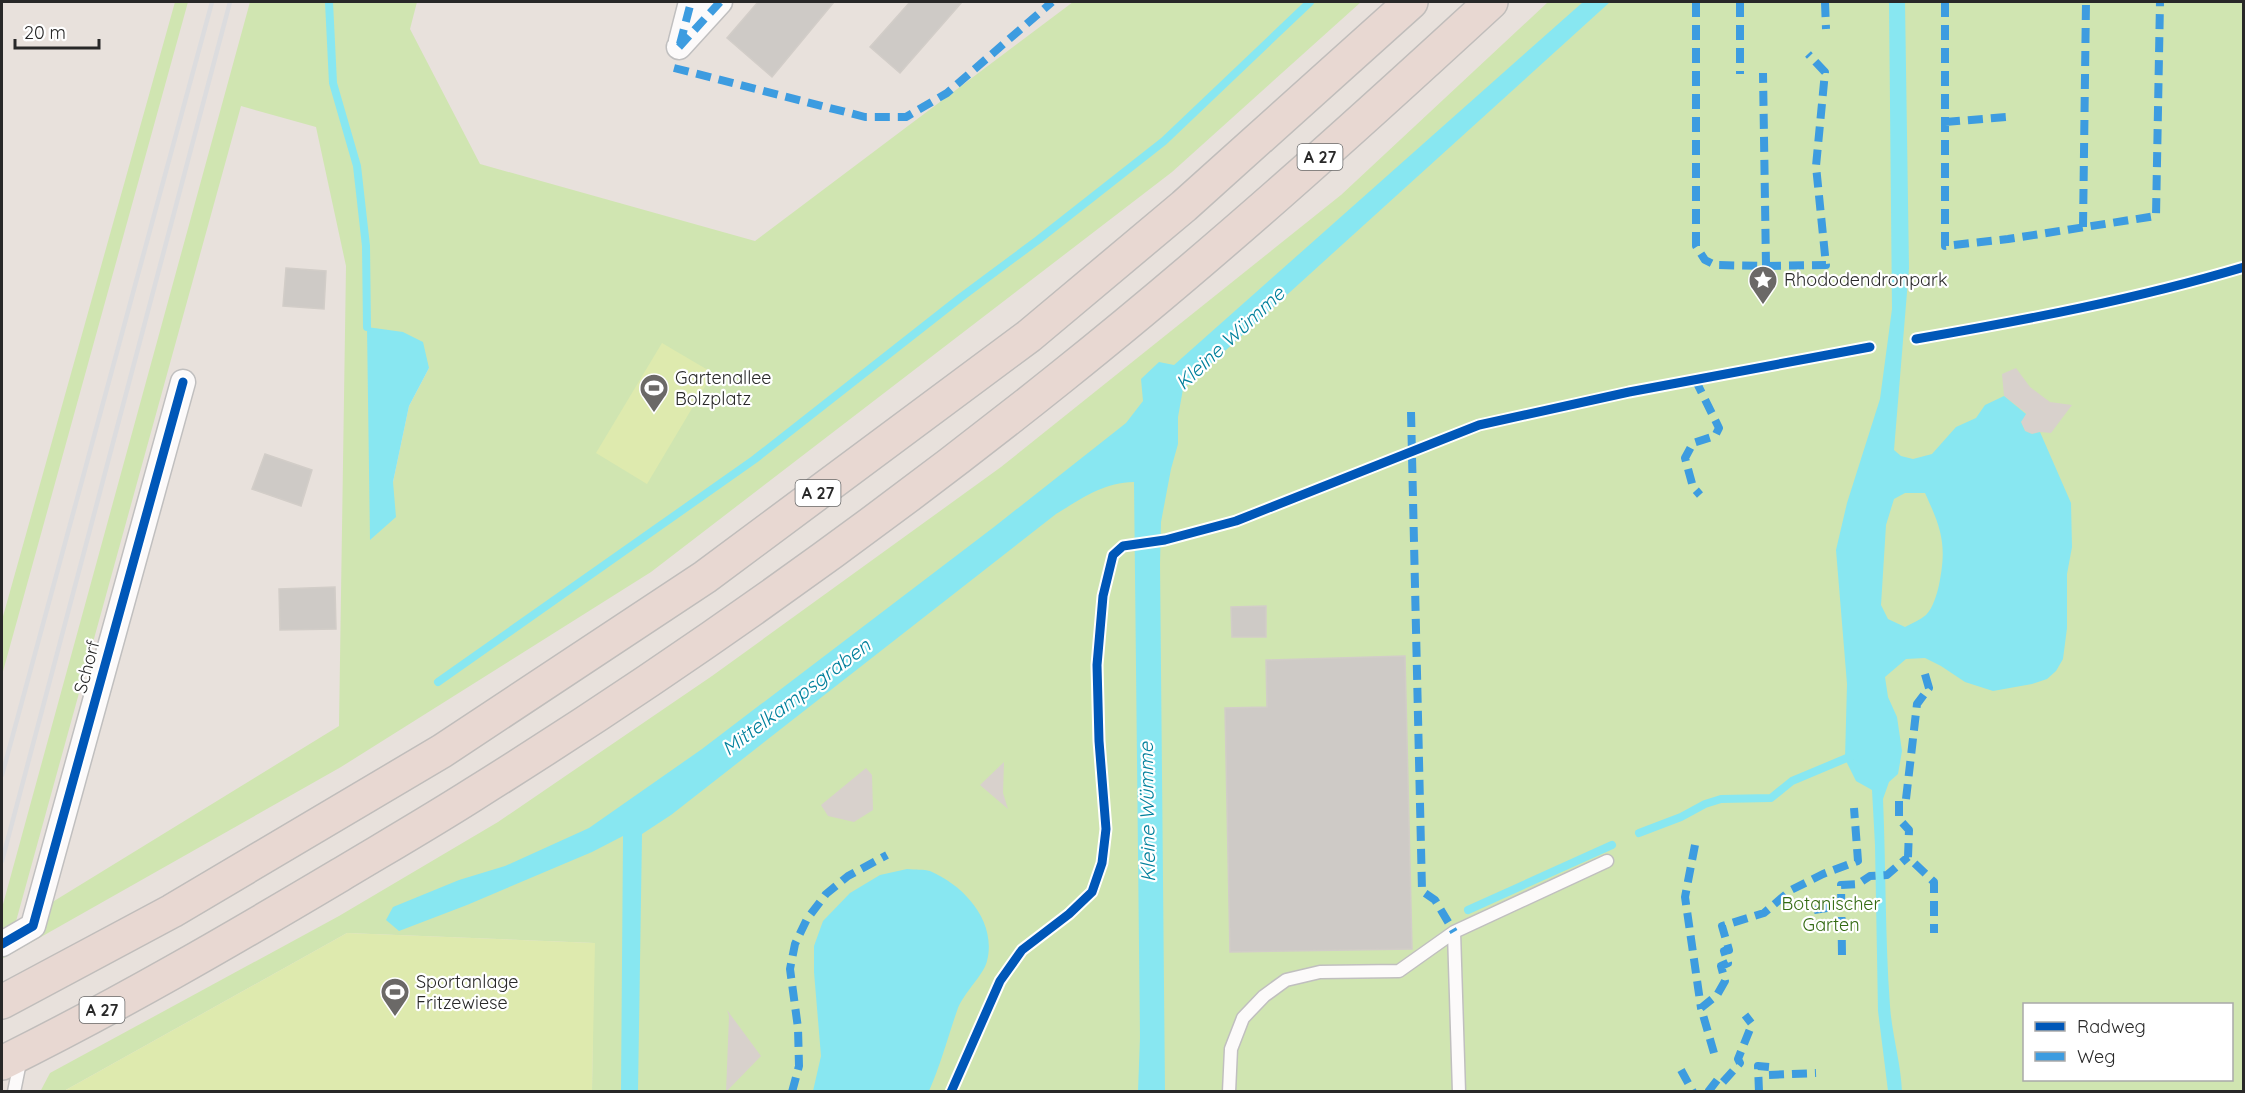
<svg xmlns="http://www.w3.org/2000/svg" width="2245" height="1093" font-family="Quicksand,sans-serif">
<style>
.green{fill:#d0e5b1;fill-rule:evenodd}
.pitch{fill:#deeaae}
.plaza{fill:#d8d1cc}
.water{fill:#88e7f1;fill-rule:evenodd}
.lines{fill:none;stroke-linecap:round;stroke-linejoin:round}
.stream{stroke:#88e7f1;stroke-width:8}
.building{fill:#cecac6;stroke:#d2cdc8;stroke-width:1.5}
.service-casing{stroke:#c0bfbf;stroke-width:15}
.minor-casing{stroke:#c0bfbf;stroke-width:27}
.motorway-casing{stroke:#c0bdbb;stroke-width:36}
.service{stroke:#fcfafa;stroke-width:12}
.minor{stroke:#fcfafa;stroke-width:24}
.motorway{stroke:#e8d8d2;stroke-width:33}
.rail{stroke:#dcdcde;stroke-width:4.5}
.quiet{stroke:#3d9ce0;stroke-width:8;stroke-dasharray:15 8;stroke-linecap:butt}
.cycleway-casing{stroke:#fff;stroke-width:13}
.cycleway{stroke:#0057b8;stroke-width:9}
.labels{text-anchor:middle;stroke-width:4.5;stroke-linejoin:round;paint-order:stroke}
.shield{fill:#fff;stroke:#686868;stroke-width:1.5}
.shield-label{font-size:16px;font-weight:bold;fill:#282828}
.poi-label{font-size:18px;fill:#282828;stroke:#fff;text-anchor:start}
.street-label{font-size:18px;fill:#282828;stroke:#fff}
.park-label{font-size:18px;fill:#336a12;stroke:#fff}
.water-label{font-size:20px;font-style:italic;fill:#01809c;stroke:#fff}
</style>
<rect width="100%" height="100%" fill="#e8e1dc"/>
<path class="green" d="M175,2h13l-186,673v-55z
M250,2h167l-7,27 70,135 275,77 318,-239h288l-189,170 -521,400 -310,195 -339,192v-51zM241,106l75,21 30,139 -7,460 -324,199zM368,328l61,40 -20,38 -16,76 -22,57z
M1548,2h695v1089h-1651l2,-148 -247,-10 -283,158 -24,1 10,-19 289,-157 159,-94 214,-146 289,-209 340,-272zM2024,1004h208v76h-208z"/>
<path class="pitch" d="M662,343l51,30 -66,111 -51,-31z
M347,933l248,10 -3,148h-528z"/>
<path class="plaza" d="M2016,368l14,19 20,15 22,3 -21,28 -11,-1 -8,2 -7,-3 -4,-9 5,-9 -22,-17 -2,-22z
M1004,762l-1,31 5,16 -28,-24z
M866,768l6,7 1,35 -19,12 -26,-6 -7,-11z
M727,1010l34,46 -35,36 3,-76z"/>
<path class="water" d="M1583,2h27l-427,387 -5,28v27l-7,25 -10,53 -1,42 5,527h-27l2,-53 -6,-556c-30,0 -53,17 -78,32l-385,301 -29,19 -4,257h-17l2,-255 -31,16 -125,53 -68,26 -13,-11 7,-13 66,-27 46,-14 84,-38 113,-79 292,-222 132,-104 17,-22 -2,-22 18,-17 15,3z
M1889,2h16l4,266 -15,182 7,6 12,3 19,-5 24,-27 20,-9 9,-13 19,-9 22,18 -5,8 4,9 7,3 8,-2 31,71 1,44 -5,27v54l-4,31 -7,12 -9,8 -15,5 -39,7 -28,-9 -24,-16 -16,-8 -19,1 -21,18 3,20 9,20 5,34 -4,23 -9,8 -6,17c3,69 2,138 7,207 2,29 11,57 12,86l-14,-1 -10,-80 -3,-166 -3,-55 -16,-9 -11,-22 2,-75 -11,-134 11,-47 33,-104 12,-90zM1905,493h20c17,37 22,52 14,92 -2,9 -6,23 -13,30 -6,5 -14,8 -21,12l-17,-8 -7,-14 5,-80 8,-26z
M367,327l36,5 20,10 6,26 -20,38 -16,76 3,35 -26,23z
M907,869c8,1 17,0 23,2 35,15 67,51 57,90 -3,13 -23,32 -29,47 -10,28 -17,56 -29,83h-116l8,-35 -7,-84v-26l9,-25 27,-28 30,-18z"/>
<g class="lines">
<path class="stream" d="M329,2l4,81 24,83 9,80 1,81
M438,682l317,-223 205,-161 78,-58 126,-99 146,-139
M1639,833l42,-16 24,-13 16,-5 50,-1 21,-17 62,-26
M1468,910l144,-65"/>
</g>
<path class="building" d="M758,2h76l-62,75 -45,-39z
M910,2h52l-62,71 -30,-26z
M286,268l40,3 -2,38 -41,-3z
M265,454l47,16 -11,36 -49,-17z
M335,587l1,42 -56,1 -1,-41z
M1266,606v31h-34l-1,-30z
M1405,656l7,293 -182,3 -5,-244 42,-1 -1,-47z"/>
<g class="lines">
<g class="service-casing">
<path id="service" d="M14,1092l7,-35
M1229,1092l2,-43 12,-31 21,-22 22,-16 34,-8 79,-1 55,-39
M1459,1092l-5,-160 153,-71"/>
</g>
<g class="minor-casing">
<path id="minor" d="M681,41l10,-39
M679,47l41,-45
M2,944l31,-18 150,-544"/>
</g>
<g class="motorway-casing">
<path id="motorway" d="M2,1002l170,-91 270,-160 263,-174 324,-241 155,-130 227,-204
M2,1063c115,-57 227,-122 338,-188 45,-27 90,-53 134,-81 203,-127 400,-267 586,-416 149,-119 291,-247 431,-376"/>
</g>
<use href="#service" class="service"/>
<use href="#minor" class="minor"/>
<use href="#motorway" class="motorway"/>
<path class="rail" d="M2,775l210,-773
M2,861l228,-859"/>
<path class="quiet" d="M1696,2v244l9,14 10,5 51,1 -3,-193
M1740,2v72
M1825,2l1,27
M1945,2v244l63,-7 148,-23 4,-214
M680,44l11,-42
M679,47l41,-45
M674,68l191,49h41l41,-24 105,-91
M1945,122l62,-5
M2083,227l3,-225
M1766,266l60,-1 -10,-99 9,-94 -17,-18
M1695,379l24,49 -4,8 -22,7 -8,15 8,29 7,8
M1411,412l11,479 13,9 19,32
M1906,799l11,-95 12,-16 -5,-17
M1899,801v18l10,11 -1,27 26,25v51
M1695,845l-10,52 16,111
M1814,910l27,-4
M1842,955l-1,-70 17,-1 12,-8 17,-1 21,-18
M1714,1053l-13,-45 16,-13 8,-14 -4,-15 7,-3 -4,-12 5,-1 -7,-24 42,-13 27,-23 32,-16 35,-13 -4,-53
M1681,1070l12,22
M1769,1075l47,-2
M1723,1082l17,-19 -2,-4 14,-35 -7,-9
M792,1092l7,-26 -1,-38 -8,-59 5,-25 12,-25 19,-25 22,-18 39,-21
M1708,1092l13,-17
M1759,1092l-1,-26 11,1"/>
<g class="cycleway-casing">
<path id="cycleway" d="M1916,339c110,-19 220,-40 328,-72
M2,944l31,-18 150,-544
M951,1092l49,-111 22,-31 47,-36 23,-22 10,-29 4,-34 -7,-88 -2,-76 6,-69 10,-41 10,-9 42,-6 71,-19 243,-96 150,-33 241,-45"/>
</g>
<use href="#cycleway" class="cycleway"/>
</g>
<defs>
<g id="sight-pin" transform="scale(1.5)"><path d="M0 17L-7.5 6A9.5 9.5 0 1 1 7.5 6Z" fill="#6b6967" stroke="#fff"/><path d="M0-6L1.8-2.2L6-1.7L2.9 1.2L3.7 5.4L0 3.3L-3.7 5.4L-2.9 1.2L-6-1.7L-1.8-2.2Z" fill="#fff"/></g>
<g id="stadium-pin" transform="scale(1.5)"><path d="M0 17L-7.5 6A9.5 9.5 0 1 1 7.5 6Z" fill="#6b6967" stroke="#fff"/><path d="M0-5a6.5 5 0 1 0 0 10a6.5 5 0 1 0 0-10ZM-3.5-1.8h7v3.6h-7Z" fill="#fff"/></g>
</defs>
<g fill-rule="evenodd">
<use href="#sight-pin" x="1763" y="280"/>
<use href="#stadium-pin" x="654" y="388"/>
<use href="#stadium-pin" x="395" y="992"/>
</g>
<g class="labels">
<g class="shield">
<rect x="1297.5" y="144" width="45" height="26" rx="4.5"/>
<rect x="795.5" y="480" width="45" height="26" rx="4.5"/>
<rect x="79.5" y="997" width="45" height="26" rx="4.5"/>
</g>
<g class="shield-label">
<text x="1320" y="163">A 27</text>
<text x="818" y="499">A 27</text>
<text x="102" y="1016">A 27</text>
</g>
<g class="poi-label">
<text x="1784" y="286">Rhododendronpark</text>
<text x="675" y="384">Gartenallee<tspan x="675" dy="21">Bolzplatz</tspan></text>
<text x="416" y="988">Sportanlage<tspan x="416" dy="21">Fritzewiese</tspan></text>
</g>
<g class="street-label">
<text transform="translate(87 667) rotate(-75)" y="6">Schorf</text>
</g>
<g class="park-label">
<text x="1831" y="910">Botanischer<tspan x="1831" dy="21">Garten</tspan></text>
</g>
<g class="water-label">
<text transform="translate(1230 338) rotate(-43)" y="7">Kleine Wümme</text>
<text transform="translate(796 697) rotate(-37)" y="7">Mittelkampsgraben</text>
<text transform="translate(1147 812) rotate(-91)" y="7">Kleine Wümme</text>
</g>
</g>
<rect width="2245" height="1093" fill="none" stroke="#282828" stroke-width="6"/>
<rect x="2023" y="1003" width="210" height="78" fill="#ffffff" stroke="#a9a9a9" stroke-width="1.5"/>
<rect x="2035" y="1022" width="30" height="9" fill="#0057b8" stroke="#a9a9a9" stroke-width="1.5"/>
<text x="2077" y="1033" font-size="18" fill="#282828">Radweg</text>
<rect x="2035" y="1052" width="30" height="9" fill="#3d9ce0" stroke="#a9a9a9" stroke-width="1.5"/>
<text x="2077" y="1063" font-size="18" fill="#282828">Weg</text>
<path d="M15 39v9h84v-9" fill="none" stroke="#282828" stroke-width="3"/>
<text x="24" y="39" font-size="18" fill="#282828" stroke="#ffffff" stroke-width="4.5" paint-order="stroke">20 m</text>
</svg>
